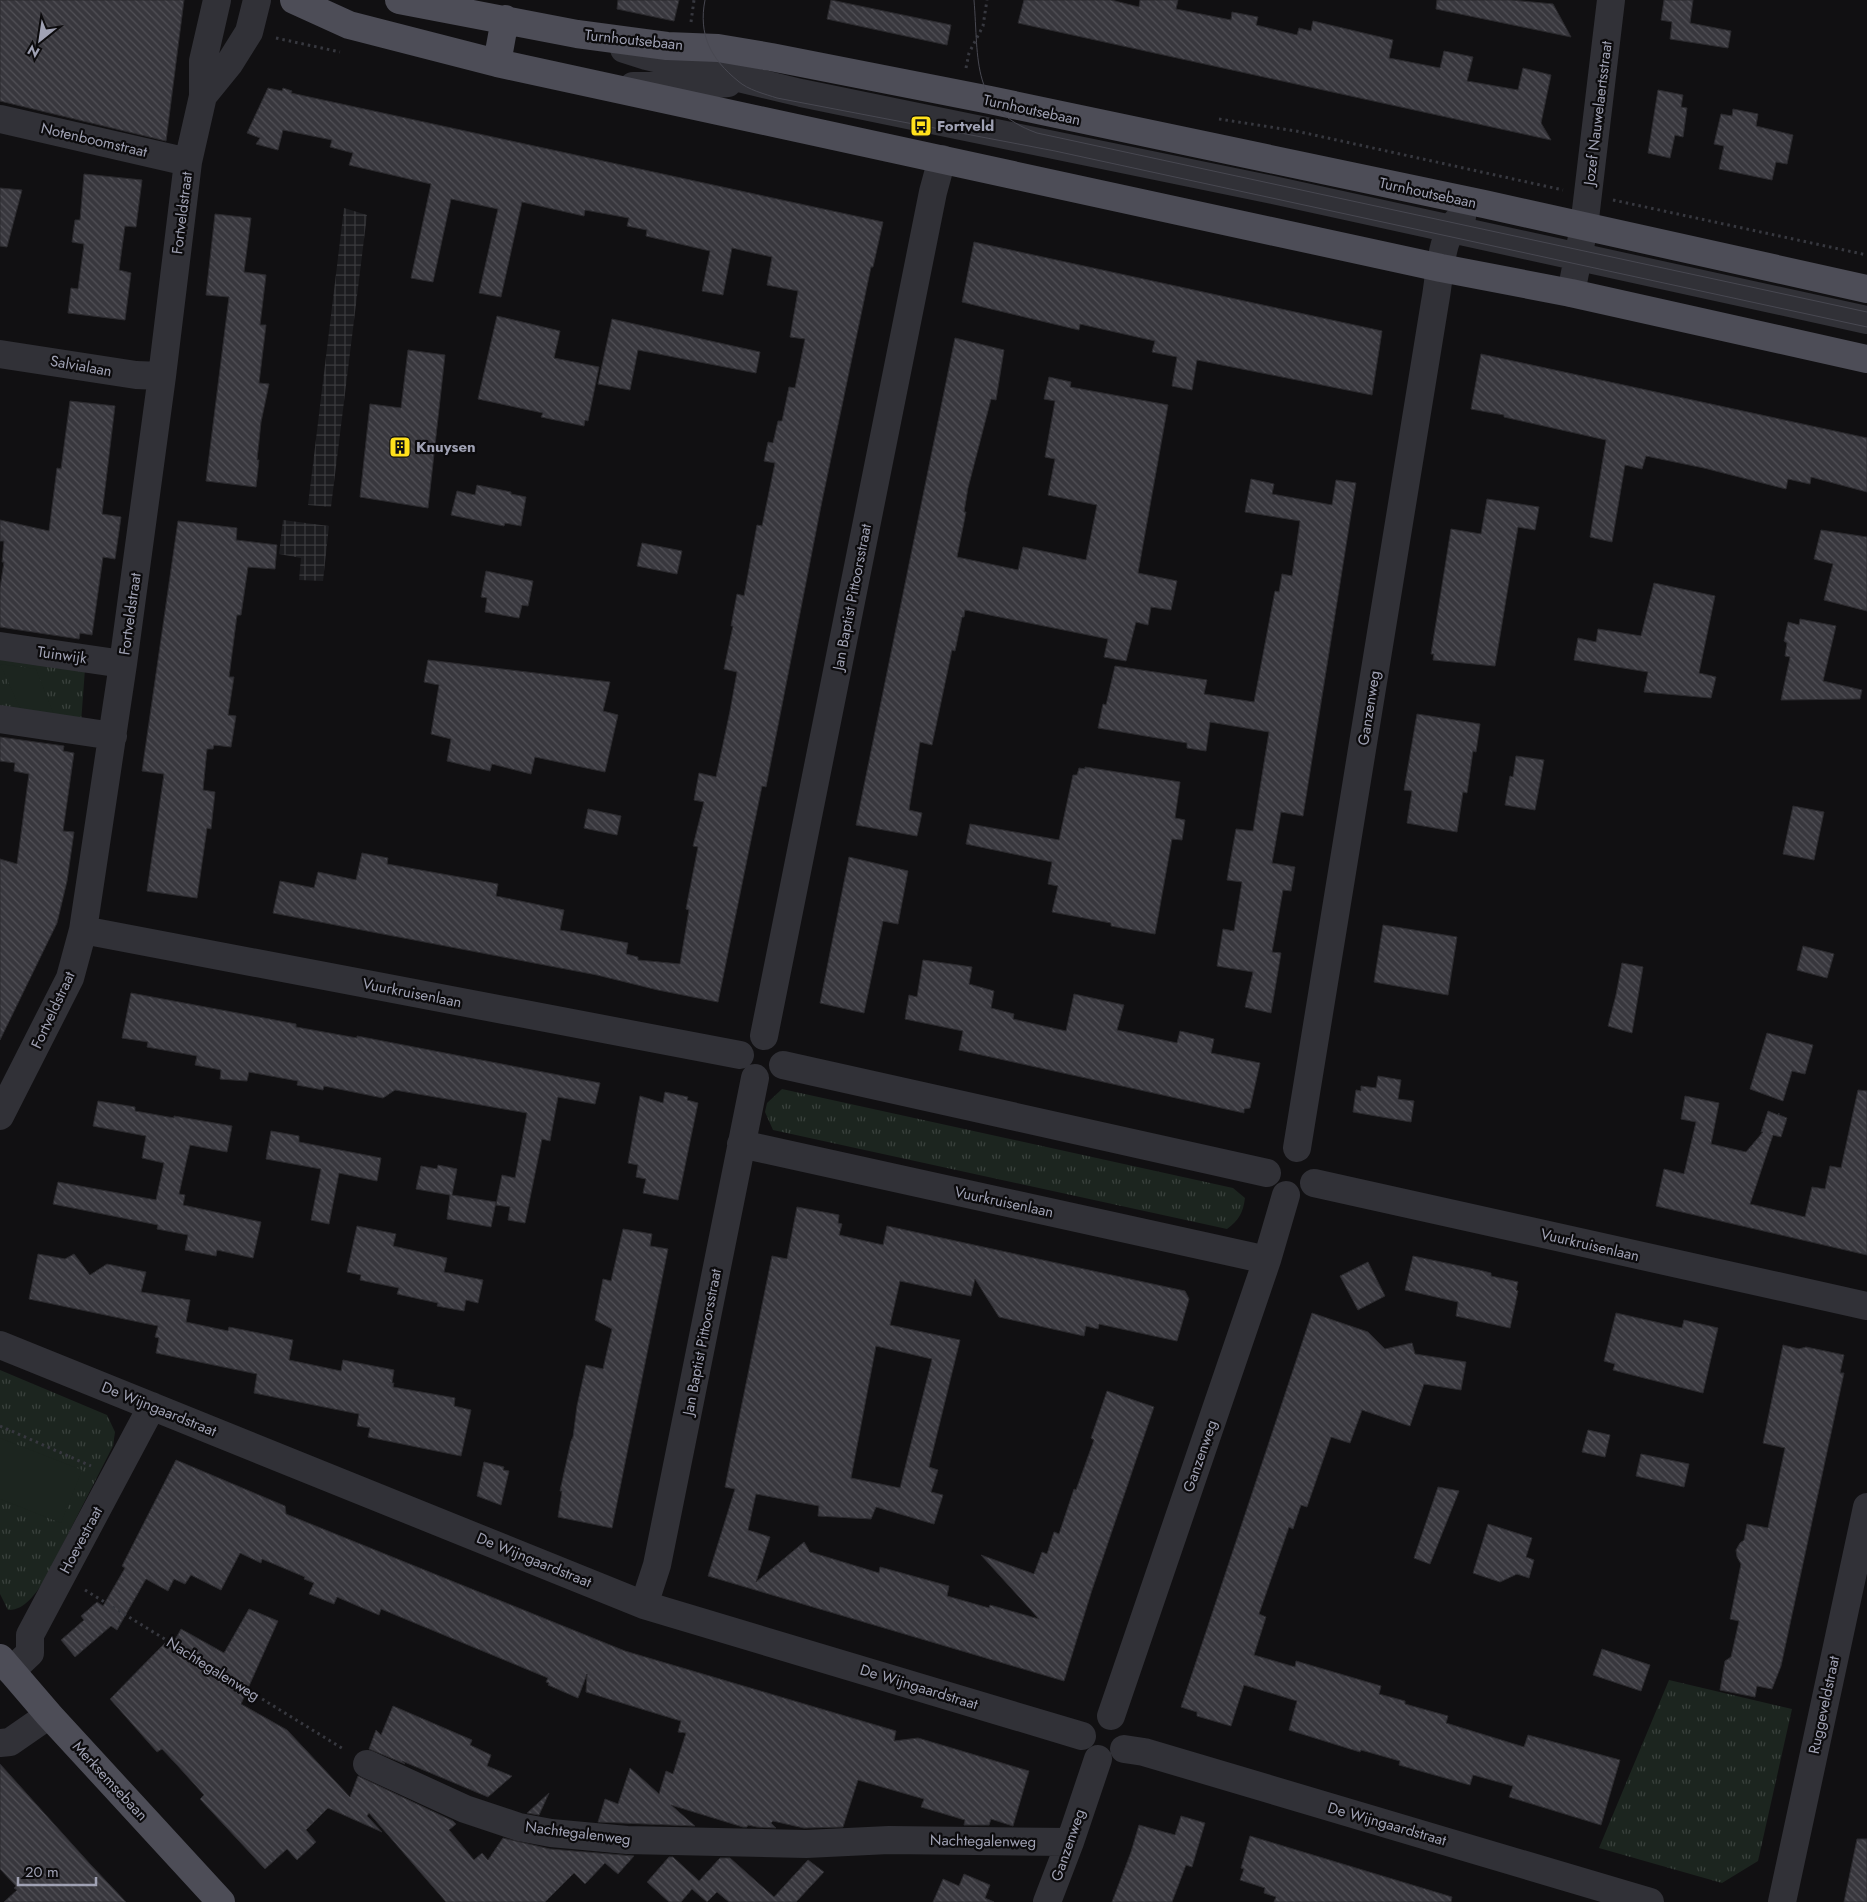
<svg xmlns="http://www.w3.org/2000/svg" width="1867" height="1902" font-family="Jost,sans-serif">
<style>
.industrial{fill:url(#industrial-grid)}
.grass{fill:url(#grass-tufts)}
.garden{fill:#1c251f}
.building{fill:url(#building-back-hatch);stroke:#2b2a2e;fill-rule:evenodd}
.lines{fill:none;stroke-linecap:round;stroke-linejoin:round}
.path{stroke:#37383f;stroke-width:3;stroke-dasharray:2.5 4;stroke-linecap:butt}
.minor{stroke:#313137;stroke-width:28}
.major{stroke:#4d4d57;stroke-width:28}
.tram{stroke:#484851;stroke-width:1}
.labels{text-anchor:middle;stroke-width:4.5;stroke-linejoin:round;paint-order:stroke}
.street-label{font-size:15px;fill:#a0a2b4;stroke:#0c0b0d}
.poi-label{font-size:15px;font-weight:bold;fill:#a0a2b4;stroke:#0c0b0d;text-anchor:start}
</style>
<defs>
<pattern id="industrial-grid" width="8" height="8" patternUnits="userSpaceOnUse" patternTransform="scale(1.25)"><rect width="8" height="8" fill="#1c1c1f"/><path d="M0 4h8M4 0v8" fill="none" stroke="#3a3a3d"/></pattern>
<pattern id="grass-tufts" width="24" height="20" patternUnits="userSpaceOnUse" patternTransform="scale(1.25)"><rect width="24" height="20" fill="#1c251f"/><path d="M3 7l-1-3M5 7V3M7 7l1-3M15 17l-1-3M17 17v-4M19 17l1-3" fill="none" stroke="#3a423d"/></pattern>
<pattern id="building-back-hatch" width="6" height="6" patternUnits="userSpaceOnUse" patternTransform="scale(1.25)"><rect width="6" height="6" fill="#38373d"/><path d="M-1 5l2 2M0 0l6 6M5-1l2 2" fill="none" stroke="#525157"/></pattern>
</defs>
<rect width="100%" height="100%" fill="#111012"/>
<path class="industrial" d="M344,208l23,7 -36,292 -23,-2z
M283,520l46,6 -6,55 -24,-1 2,-22 -22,-4z"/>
<path class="grass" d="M0,655l85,14 -4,54 -81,-14z
M782,1089l451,99 12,10c-2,15 -6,22 -18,31l-454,-99 -8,-18 2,-9z
M0,1370l107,45 8,17 -2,14 -69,135c-8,12 -20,30 -36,29l-8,-16z
M1669,1680l123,29 -34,152 -36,22 -123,-35z"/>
<path class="garden" d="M0,664l36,5 18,46 -34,-7z
M0,1438l82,32 -21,53 -61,-24z"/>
<path class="building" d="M0,0h184l-18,141 -166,-40z
M618,0h61l-5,21 -57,-12z
M831,0l120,25 -4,20 -120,-26z
M1024,0h87l28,7 1,-7h38l-2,9 55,11 1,-8 26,5 -2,8 41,10 2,-7 12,3 2,-10 80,19 -4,18 51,10 4,-17 29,6 -6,24 51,9 5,-22 28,7 -10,48 10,17 -533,-117z
M1437,0h74l42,4 18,33 -135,-28z
M1664,0h29l-3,23 41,8 -3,17 -58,-9 2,-17 -11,-2z
M268,88l14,3 1,-3 9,3 -1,2 592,129 -10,45h-2l-50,239 -55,281 -4,-1 -44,216 -60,-12 -61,-15 -324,-62 7,-32 34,7 4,-16 38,8 6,-27 26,5 -1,6 111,20 -2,12 68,14 -4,20 68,13 -2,11 12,3v3l42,4 9,-54 -3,-1 12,-62 -5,-1 11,-44 -10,-2 5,-27 17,4 14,-66 7,-39 -13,-3 9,-43h-2l6,-32 7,2 13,-71 5,1 13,-63 -11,-2 4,-19 5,1 5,-22h4l7,-34 6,1 10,-49 -15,-2 8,-46 -31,-6 5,-28 -40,-9 -9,47 -21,-4 8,-40 -64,-15 1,-6 -20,-4 2,-8 -44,-8 -1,6 -62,-14 -21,95 -22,-4 19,-84 -47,-10 -18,83 -22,-4 20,-94 -82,-19 4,-12 -23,-6 2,-7 -49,-10 -5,20 -22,-6 4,-6 -13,-5z
M1658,90l25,5 -2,12 6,1 -4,29 -8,-2 -5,23 -22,-5z
M1733,109l25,5 -2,12 37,9 -6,29 -11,-2 -4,18 -53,-11 5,-23 -10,-2 7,-30 11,2z
M84,174l58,6 -6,47 -11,-1 -6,44 12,3 -6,47 -57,-7 3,-25 7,1 6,-45 -12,-2 3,-22h5z
M0,188l22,2 -15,57 -7,-1z
M215,214l36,4 -7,54 22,3 -6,50h6l-7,58 10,1 -8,38 -4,38h2l-3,27 -50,-6 23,-184 -23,-2z
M974,242l408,89 -10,64 -175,-35 -5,30 -20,-4 5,-29 -25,-5 3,-11 -75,-17 -1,6 -117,-28z
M497,316l63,15 -6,27 45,9 -11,54 -3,-1 -1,6 -43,-9 2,-4 -65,-14z
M612,319l148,33 -4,21 -118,-23 -8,40 -32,-6z
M955,338l49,12 -8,50 -5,-1 -23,89 -4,24h2l-9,45 61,13 5,-23 63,13 11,-55 -49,-10 7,-36 -10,-2 10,-56 -11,-2 5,-22 22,5 -1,5 98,18 -30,168 39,8 -6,29 -20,-3 -3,18 -12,-3 -10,39 -22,-4 4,-18 -143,-29 -1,7h-2l-7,34 -3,-1 -20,95 -12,-3 -11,68 13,3 -5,23 -61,-11z
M408,350l37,5 -17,153 -68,-11 10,-93 31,4z
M1481,354l386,84v54l-56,-15 -1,7 -22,-5 -2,10 -82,-21 -58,-12 -4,13 -17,-4 -13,77 -22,-5 16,-97 -102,-23v-2l-33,-6z
M70,401l45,5 -13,108 19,3 -6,42 -12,-2 -11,78 -12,-2 -1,6 -79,-12v-39l4,-26h-2l2,-21h-4v-21l49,11 8,-63 4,1z
M1251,479l23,5 -2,10 60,11 4,-25 20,3 -53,333 -22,-4 -9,51 23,4 -4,24 -8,-1 -11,62 9,1 -10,60 -26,-6 8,-35 -36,-6 6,-37 11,2 8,-49 -15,-2 9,-51 17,2 16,-99 -59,-10 -4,29 -19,-3v-5l-89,-15 5,-24 3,1 9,-39 92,14 -3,14 50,8 21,-111 4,1 3,-18 10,2 8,-55 -55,-9z
M477,485l34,7v2l15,3 -5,29 -16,-3 -1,3 -53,-11 6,-24 18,4z
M1487,499l52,8 -4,23 -17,-3 -23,139 -62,-6 1,-6h-3l20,-125 30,5z
M178,521l59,7 -1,12 41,5 -2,24 -27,-2 -7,48h-4l-8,62h5l-6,38 8,1 -5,31 -17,-2 -1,4h-6l-4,41 12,2 -4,37 -4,-1 -10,70 -50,-7 17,-117 -22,-3z
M1821,530l46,7v74l-43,-11 9,-36 -19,-5z
M642,543l40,8 -5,23 -40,-8z
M486,571l47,10 -5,25 -6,-1 -3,13 -34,-6 2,-14 -6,-1z
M1654,583l61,13 -16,77 17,4 -5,21 -67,-6 4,-20 -74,-12 4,-22 18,4 2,-13 43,7z
M1800,619l36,7 -13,55 39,9 -2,9 -79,1 9,-43 -5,-1 2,-13 -3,-2 4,-19 11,3z
M428,660l182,22 -7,29 15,4 -13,57 -70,-15 -4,17 -39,-10 -2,7 -43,-10 4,-22 -20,-5 8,-49 -15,-3z
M1417,714l63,10 -4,28 -3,-1 -6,42 -4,-1 -6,40 -50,-9 5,-32 -8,-1z
M0,737l64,9 -1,5 11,2 -11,78 11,1 -7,49 -10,42 -57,117v-181l17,5 12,-90 -15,-3 1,-8 -15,-2z
M1516,756l28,4 -9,50 -30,-5 5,-29 3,1z
M1085,767l95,15 -5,36 10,2 -3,20 -10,-1 -17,95 -44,-8v-3l-59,-11 6,-26 -10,-2 4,-22 -86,-18 4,-20 89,16 14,-65h4l2,-7 6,1z
M1793,806l31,6 -10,48 -31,-6z
M588,809l33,7 -4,19 -33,-7z
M849,857l59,14 -10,53 -15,-3 -19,92 -44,-10z
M1383,925l74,12 -9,58 -74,-13z
M1803,946l31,8 -7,24 -30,-8z
M923,960l49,7 -3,17 25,7 -3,17 23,6 -1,5 53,12 8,-37 50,11 -7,25 60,13 3,-12 34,8 -3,14 49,10 -10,45 -6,1v4l-285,-63 4,-19 -58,-12 4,-24 8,2z
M1622,963l21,4 -11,66 -24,-7 8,-31z
M131,993l165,31v3l61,11v-2l243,47 -5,21 -37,-7 -8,44 -8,-2 -17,84 -17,-3 2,-13 -14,-2 6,-30 13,3 12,-65 -132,-23 -12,8 -59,-12 -1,4 -26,-5 1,-4 -49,-9 -2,9 -27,-2 1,-9 -26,-5 2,-9 -50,-9 1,-5 -26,-4z
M1767,1033l46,12 -8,29 -13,-3 -9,30 -33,-12z
M1378,1076l23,4 -3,19 16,2 -3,21 -58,-10 3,-22 5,1v-5l15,2z
M1858,1090l9,1v164l-211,-49 8,-37 20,5 12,-52 -15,-3 4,-23 34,7 -8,41 35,8 17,-20h-2l7,-21 10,4 1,-2v2l8,3 -6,19 -8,-2 -23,69 55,13 7,-30 13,2 5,-23 11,2z
M665,1092l23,5 -1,3 11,3 -20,97 -35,-7 3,-14 -10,-2 2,-12 -10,-2 12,-67 23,7z
M98,1101l37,6v4l39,7v-2l58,10 -5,26 -37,-7 -11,49 6,1 -2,10 78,17 -8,36 -36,-8 -1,6 -31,-6 3,-15 -31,-6 1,-4 -105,-21 5,-22 98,18 8,-37 -22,-5 4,-22 -53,-10z
M271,1131l28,5v6l82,16 -4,23 -38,-8 -10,51 -18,-4 10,-51 -55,-10z
M438,1165l19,4 -5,26 44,7 -5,25 -44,-8 3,-24 -34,-6 5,-23 16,3z
M797,1207l42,8 -1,8 4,1 -3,11 44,10 4,-19 298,65 4,8 -12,42 -78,-17 -1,5 -12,-3 -2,10 -85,-19 -24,-38 -4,17 -71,-15 -10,44 70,15 -31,127 9,3 -7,22 12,3 -9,29 -58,-17 -5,12 -53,-3 1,-10 -63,-12 -8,36 22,7 -14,45 48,-40 6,10 69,21 1,-6 69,19 -2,10 42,12 1,-3 49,14 -58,-64 53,19 8,-22 5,2 7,-22 5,2 15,-45 2,1 18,-50 -3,-2 16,-47 47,16 -63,186 -27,88 -356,-105 27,-87 -10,-2 47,-231 15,3zM876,1346l56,13 -32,129 -49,-10z
M357,1226l39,8 -3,12 54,12 -3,14 39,8 -5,23 -12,-3 -2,11 -27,-5 1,-3 -41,-9 2,-6 -39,-8 1,-5 -14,-3z
M623,1229l29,5 -2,12 18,3 -56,279 -54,-11 4,-26h-2l11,-50 2,-4 4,-31 9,-41 17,4 9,-40 -17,-9 8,-41 8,2z
M38,1254l27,5 9,-5 16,21 17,-11 39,8 -5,20 49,8 -4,22 42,9 1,-4 64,13 -4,20 52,11 2,-11 51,10 -2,13h2l-1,4 62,11 -1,8 17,4 -10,46 -93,-19 2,-9 -13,-2 2,-12 -105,-21 3,-19 -101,-21 3,-15 -4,-1 3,-11 -129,-27z
M1413,1256l66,14 12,3v3l27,6 -2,8 2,1 -8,37 -54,-12 2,-14 -53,-12z
M1368,1262l17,34 -27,14 -18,-34z
M1312,1313l56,19 17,17 27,-6 3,11 51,8 -5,28 -37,-6 -14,42 -48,-16 -12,33 -19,-6 -24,70 -6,-2 -8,24 -4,-2 -30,87 7,3 -12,38 41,12 1,-6 85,25 -2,8 26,7v3l43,12 -2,7 78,24 4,-12 92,25 -19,65 -92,-28 4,-11 -40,-11 -3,10 -71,-20 1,-4 -39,-11 -1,2 -71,-22 8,-29 -53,-16 -13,41 -34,-10v-4l-16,-5z
M1616,1313l66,15 2,-8 34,8 -15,65 -90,-23 2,-6 -11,-3z
M1783,1345l16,4 7,-2 38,8 -4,18h4l-63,293 -9,23 -15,-3 -2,11 -35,-7 5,-29 6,-4 8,-36 -9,-2 11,-55 -4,-7 -1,-7 4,-7 4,-3 3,-16 21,4 17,-80 -22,-5z
M1588,1430l22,5 -5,22 -23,-5z
M1641,1454l48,10 -5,23 -48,-11z
M176,1460l109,46 1,8 339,137 271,80 -2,10 24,-3 111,33 -16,55 -22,-7 -2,6h-25l1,-5 -44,-13 3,-8 -66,-19 -15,47 -39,1 -31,-7 -2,2 5,5 -19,-1 -9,-2 -1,2h-4l-72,-22 24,21 -97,-4 7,-23 13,5 12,-36 29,26 7,-23 7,3 13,-41 -8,-1 3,-11 -95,-29 1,-18 -9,24 -30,-13 1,-2 -3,-1 2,-4 -167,-69 -2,6 -42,-18 -3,7 -25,-10 5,-11 -10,-4 1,-2 -43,-18 -1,4 -21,-10 -19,37 -30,-15 -6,9 -11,-5 -6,12 -22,-12 -29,51 -6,-4 -36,31 -14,-17 23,-20 -3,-4 16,-14 6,4 22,-38 -3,-2z
M484,1462l20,5 -1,3 6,1 -8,34 -24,-9z
M1438,1487l21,4 -29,73 -16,-6z
M1488,1524l44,14 -6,19 8,3 -5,18 -12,-4 -17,8 -27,-9z
M249,1609l29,12 -37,83 46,26 63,67 8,-21 95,45 3,3 -7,6 25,30 8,-7 6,7 15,-22 47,11 84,7 -16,18 -13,-11 -20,21 -11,-11 -29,29h-99l-77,-89 -2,3 15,16 -54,-24 -22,22 10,12 -19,18 -10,-11 -22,20 -65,-70 4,-4 -27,-30 -15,-16 -5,3 -47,-53 55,-56 6,4 10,-18 43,24z
M1602,1649l48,16 -9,26 -48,-16z
M393,1706l79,34 -2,5 21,10 -4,11 25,10 -24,21 -86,-36 3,3 -36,-15 7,-19 5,5z
M0,1764l90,100 36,38h-122l13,-12 -3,-2 2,-2 -16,-17z
M549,1793l-10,22 -12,-2z
M1181,1816l24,7 -13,44 -6,-2 -14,37h-60l19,-50 8,-27 36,10z
M1250,1836l202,61 -1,5h-177l2,-5 -12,-4 1,-5 -25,-8 4,-11 -3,-1z
M1857,1839h10v63h-23z
M669,1857h4l26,24 21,-23h10l44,39 34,-37 16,12 -28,30h-67l-12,-10 -10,10 -15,-13 -11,13h-12l-22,-20z
M964,1874l26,11 -5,13 9,4h-61l10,-23 16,7z"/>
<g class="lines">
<path class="path" d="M691,22l3,-22
M276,38l64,14
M966,68l3,-15 14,-27 4,-26
M1219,119l77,12 267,59
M1613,200l254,55
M0,1426l91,40
M85,1590l260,160"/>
<path class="minor" d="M624,49l22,7 155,37 472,97 594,130
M633,86h59l36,-3
M203,96l26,-32 20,-32 8,-32
M0,119l188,43
M1571,293l13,-66 27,-227
M0,354l136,21 26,1
M0,646l123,18
M0,719l113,17
M83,930l657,125
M764,1036l169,-844 9,-33
M783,1065l484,108
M0,1116l70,-138 13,-48 40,-266 39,-288 26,-214 15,-66v-35l14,-61
M741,1144l526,116
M1297,1148l138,-846c5,-25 5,-71 27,-85
M1314,1183l553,123
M0,1345l644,260 438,131
M644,1605l13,-40 98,-487
M11,1671l19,-18v-18l122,-229
M1111,1716l156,-456 19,-65
M0,1743l10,-1 39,-27
M1124,1749l20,3 506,150
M367,1764l98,45 54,18 32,6 76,7 179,4 83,-4 181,2
M1047,1902l23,-60 28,-83
M1782,1902l85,-395"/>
<path class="major" d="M294,0l55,25 148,38 944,205 130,25 296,66
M399,0l178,34 90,12 51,2 53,9 219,43 494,104 383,85
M497,63l8,-44
M0,1658l49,57 172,187"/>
<path class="tram" d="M705,0c-7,35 6,59 33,81 10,9 27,13 39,17l278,53 812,176
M974,0c5,60 -4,109 63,133l830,179"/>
</g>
<defs>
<g id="bus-square" transform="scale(1.125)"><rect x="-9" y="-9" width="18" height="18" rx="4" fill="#ffe11c" stroke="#0c0b0d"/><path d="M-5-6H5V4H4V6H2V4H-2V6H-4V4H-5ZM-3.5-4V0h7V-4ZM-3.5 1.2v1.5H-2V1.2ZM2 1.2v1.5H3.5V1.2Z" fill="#111"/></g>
<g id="building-square" transform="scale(1.125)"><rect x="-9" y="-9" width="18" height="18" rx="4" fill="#ffe11c" stroke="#0c0b0d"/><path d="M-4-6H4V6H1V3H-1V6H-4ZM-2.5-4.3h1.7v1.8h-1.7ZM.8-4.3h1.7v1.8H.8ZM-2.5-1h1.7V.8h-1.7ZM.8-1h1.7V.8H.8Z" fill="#111"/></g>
</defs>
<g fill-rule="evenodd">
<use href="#bus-square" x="921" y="126"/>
<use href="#building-square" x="400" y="447"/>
</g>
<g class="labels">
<g class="street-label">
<text transform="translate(634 40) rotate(6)" y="5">Turnhoutsebaan</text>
<text transform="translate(1032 110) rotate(12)" y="5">Turnhoutsebaan</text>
<text transform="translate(1598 113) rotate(-83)" y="5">Jozef Nauwelaertsstraat</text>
<text transform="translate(94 140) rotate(13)" y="5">Notenboomstraat</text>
<text transform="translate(1428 193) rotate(12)" y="5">Turnhoutsebaan</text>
<text transform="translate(182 213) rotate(-83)" y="5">Fortveldstraat</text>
<text transform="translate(81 366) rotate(10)" y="5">Salvialaan</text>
<text transform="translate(852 597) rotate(-79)" y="5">Jan Baptist Pittoorsstraat</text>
<text transform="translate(130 614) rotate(-82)" y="5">Fortveldstraat</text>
<text transform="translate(62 655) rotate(8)" y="5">Tuinwijk</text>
<text transform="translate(1369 708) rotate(-81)" y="5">Ganzenweg</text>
<text transform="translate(412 993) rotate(11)" y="5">Vuurkruisenlaan</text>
<text transform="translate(53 1010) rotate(-65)" y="5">Fortveldstraat</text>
<text transform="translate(1004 1202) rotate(12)" y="5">Vuurkruisenlaan</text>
<text transform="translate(1590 1245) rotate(13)" y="5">Vuurkruisenlaan</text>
<text transform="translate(702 1342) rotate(-79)" y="5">Jan Baptist Pittoorsstraat</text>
<text transform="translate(159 1409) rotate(22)" y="5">De Wijngaardstraat</text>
<text transform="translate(1200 1456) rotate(-71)" y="5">Ganzenweg</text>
<text transform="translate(81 1540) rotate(-62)" y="5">Hoevestraat</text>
<text transform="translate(534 1560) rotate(22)" y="5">De Wijngaardstraat</text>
<text transform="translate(213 1669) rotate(32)" y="5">Nachtegalenweg</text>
<text transform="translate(919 1687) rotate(17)" y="5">De Wijngaardstraat</text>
<text transform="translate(1824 1705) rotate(-78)" y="5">Ruggeveldstraat</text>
<text transform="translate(110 1781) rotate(47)" y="5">Merksemsebaan</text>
<text transform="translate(1387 1824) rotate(16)" y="5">De Wijngaardstraat</text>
<text transform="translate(578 1833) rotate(7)" y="5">Nachtegalenweg</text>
<text transform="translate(983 1841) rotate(1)" y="5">Nachtegalenweg</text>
<text transform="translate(1068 1845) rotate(-71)" y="5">Ganzenweg</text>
</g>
<g class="poi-label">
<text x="937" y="131">Fortveld</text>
<text x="416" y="452">Knuysen</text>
</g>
</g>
<g transform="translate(40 40) rotate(210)" stroke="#0c0b0d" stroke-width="4" paint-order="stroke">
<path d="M0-4L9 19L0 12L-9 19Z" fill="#a0a2b4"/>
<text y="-8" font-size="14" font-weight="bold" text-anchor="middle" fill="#a0a2b4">N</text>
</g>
<path d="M18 1877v8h78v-8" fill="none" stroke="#a0a2b4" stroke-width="2.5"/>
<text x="25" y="1877" font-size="15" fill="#a0a2b4" stroke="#0c0b0d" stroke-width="4" paint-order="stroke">20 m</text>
</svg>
